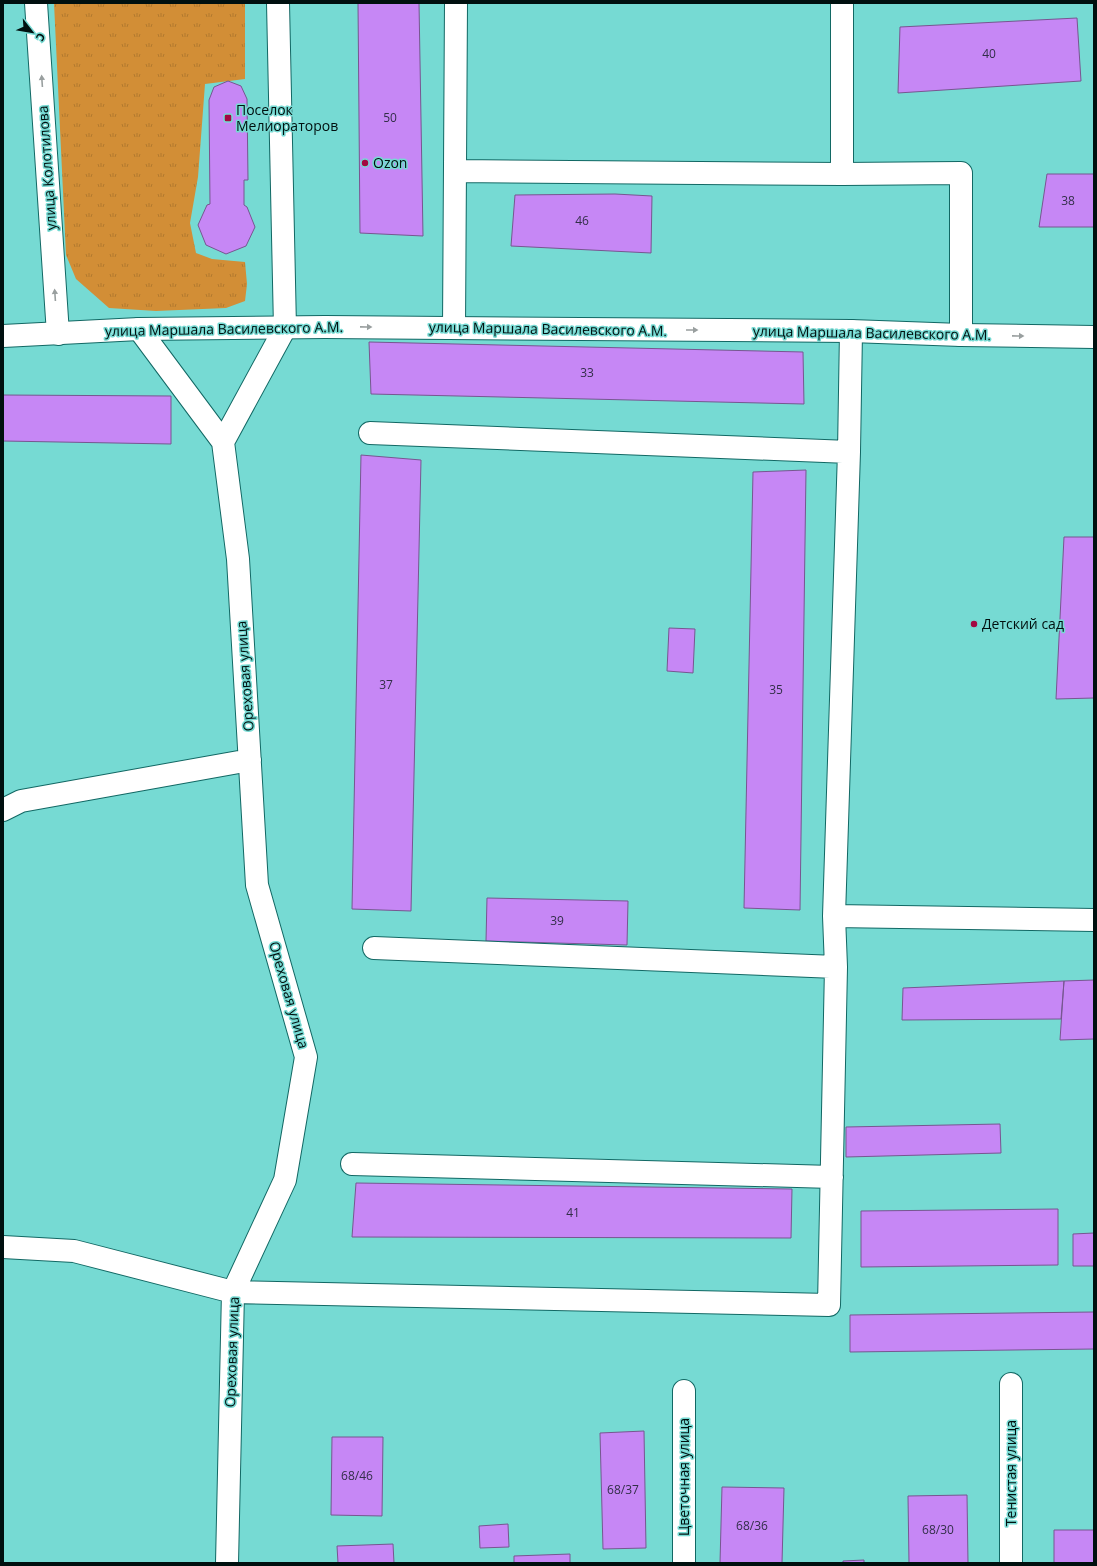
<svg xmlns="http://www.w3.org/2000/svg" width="1097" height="1566" font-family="'Open Sans',sans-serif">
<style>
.grass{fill:url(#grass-tufts)}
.building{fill:#c687f5;stroke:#775690}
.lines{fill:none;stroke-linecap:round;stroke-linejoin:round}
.minor-casing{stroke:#126864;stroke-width:24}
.major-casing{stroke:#126864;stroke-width:24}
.minor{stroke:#fff;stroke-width:22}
.major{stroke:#fff;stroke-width:22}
.oneway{fill:#999f9f}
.poi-dot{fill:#a30842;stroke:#76dad3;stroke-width:1.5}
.labels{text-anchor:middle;stroke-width:3;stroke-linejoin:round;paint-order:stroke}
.number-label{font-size:12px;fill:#322e48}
.poi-label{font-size:14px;fill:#00100f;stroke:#76dad3;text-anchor:start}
.street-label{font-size:14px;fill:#00100f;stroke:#76dad3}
</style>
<defs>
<pattern id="grass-tufts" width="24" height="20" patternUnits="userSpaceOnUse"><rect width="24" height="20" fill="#d28e36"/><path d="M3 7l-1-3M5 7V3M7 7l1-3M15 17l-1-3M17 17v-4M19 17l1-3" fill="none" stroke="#b2792e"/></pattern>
</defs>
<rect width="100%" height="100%" fill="#76dad3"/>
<path class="grass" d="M54,3h191v76l-40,5 -7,93 -8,46 6,30 16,6 33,3 2,22 -2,17 -19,7 -70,3 -47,-3 -33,-29 -10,-24z"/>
<path class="building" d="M358,3h61l4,233 -63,-3z
M1077,18l4,63 -183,12 2,-66z
M228,81l13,5 6,13 1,81h-4v25l3,2 8,20 -9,19 -20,8 -20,-9 -8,-20 9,-20 3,-1 -1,-104 5,-13z
M1047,174h47v53h-55z
M615,194l37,2 -1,57 -140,-7 4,-51z
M369,342l434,10 1,52 -433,-10z
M3,395l168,1v48l-168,-3z
M361,455l60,5 -10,451 -59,-2z
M806,470l-6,440 -56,-2 9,-436z
M1064,537h30v161l-38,1z
M669,628l26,1 -2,44 -26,-2z
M487,898l141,3 -1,44 -141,-4z
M1094,980v59l-34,1 4,-59z
M1064,981l-3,38 -159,1 1,-32z
M1000,1124l1,29 -155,4v-30z
M356,1183l436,6 -1,49 -439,-1z
M1058,1209v56l-197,2v-56z
M1094,1233v33h-21v-32z
M1094,1312v37l-244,3v-37z
M644,1431l2,117 -43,1 -3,-116z
M332,1437h51l-1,79 -51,-1z
M722,1487l62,1 -2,75h-62z
M967,1495l1,68h-59l-1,-67z
M508,1524l1,23 -29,1 -1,-22z
M1054,1530h40v33h-40z
M393,1544l1,19h-56l-1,-17z
M570,1554v9h-56v-7z
M864,1560v3h-21v-2z"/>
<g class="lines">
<g class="minor-casing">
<path id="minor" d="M36,3l22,331
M842,3v171l119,-1v162
M455,171l387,3
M454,328l2,-325
M139,329l84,113 15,117 19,326 49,172 -21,123 -52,112 -6,271
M370,433l479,19
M223,442l62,-114 -7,-325
M3,810l18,-9 229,-41
M834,916l15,-464 2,-121
M374,948l462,19 -2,-51 260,4
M352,1164l480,13
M3,1247l71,4 159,41 596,13 7,-338
M684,1563v-172
M1011,1563v-179"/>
</g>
<g class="major-casing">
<path id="major" d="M3,336l136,-7 186,-2 526,4 110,4 133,2"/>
</g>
<use href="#minor" class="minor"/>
<use href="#major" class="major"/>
</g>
<defs><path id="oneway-solid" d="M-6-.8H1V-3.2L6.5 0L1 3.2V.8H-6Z"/></defs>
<g class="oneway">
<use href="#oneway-solid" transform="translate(42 81) rotate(-94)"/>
<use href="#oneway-solid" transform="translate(55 295) rotate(-94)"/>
<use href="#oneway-solid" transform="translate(366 327) rotate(1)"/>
<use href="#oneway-solid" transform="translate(692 330)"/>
<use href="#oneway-solid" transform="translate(1018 336) rotate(1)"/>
</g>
<g class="poi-dot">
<rect x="224" y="114" width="8" height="8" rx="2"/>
<circle cx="365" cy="163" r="4"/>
<circle cx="974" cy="624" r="4"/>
</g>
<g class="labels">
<g class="number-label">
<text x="989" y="58">40</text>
<text x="390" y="122">50</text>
<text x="1068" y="205">38</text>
<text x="582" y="225">46</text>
<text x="587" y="377">33</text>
<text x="386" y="689">37</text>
<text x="776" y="694">35</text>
<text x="557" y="925">39</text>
<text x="573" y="1217">41</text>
<text x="357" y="1480">68/46</text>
<text x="623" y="1494">68/37</text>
<text x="752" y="1530">68/36</text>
<text x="938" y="1534">68/30</text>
</g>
<g class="poi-label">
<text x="236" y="115">Поселок<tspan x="236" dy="16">Мелиораторов</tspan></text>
<text x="373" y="168">Ozon</text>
<text x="982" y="629">Детский сад</text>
</g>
<g class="street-label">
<text transform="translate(47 168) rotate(-94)" y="5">улица Колотилова</text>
<text transform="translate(224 329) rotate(-1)" y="5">улица Маршала Василевского А.М.</text>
<text transform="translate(548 329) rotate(1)" y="5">улица Маршала Василевского А.М.</text>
<text transform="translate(872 333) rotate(1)" y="5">улица Маршала Василевского А.М.</text>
<text transform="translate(245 676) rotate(-94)" y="5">Ореховая улица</text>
<text transform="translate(289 995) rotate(74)" y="5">Ореховая улица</text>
<text transform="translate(232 1352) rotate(-88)" y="5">Ореховая улица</text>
<text transform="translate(1011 1473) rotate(-90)" y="5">Тенистая улица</text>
<text transform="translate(684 1477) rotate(-90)" y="5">Цветочная улица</text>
</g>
</g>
<rect width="1097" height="1566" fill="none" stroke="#00100f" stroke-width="8"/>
<g transform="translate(32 32) rotate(121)" stroke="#76dad3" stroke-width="3" paint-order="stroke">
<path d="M0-3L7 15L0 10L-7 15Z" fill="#00100f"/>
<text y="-6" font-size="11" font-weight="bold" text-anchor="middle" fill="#00100f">С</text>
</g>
</svg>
